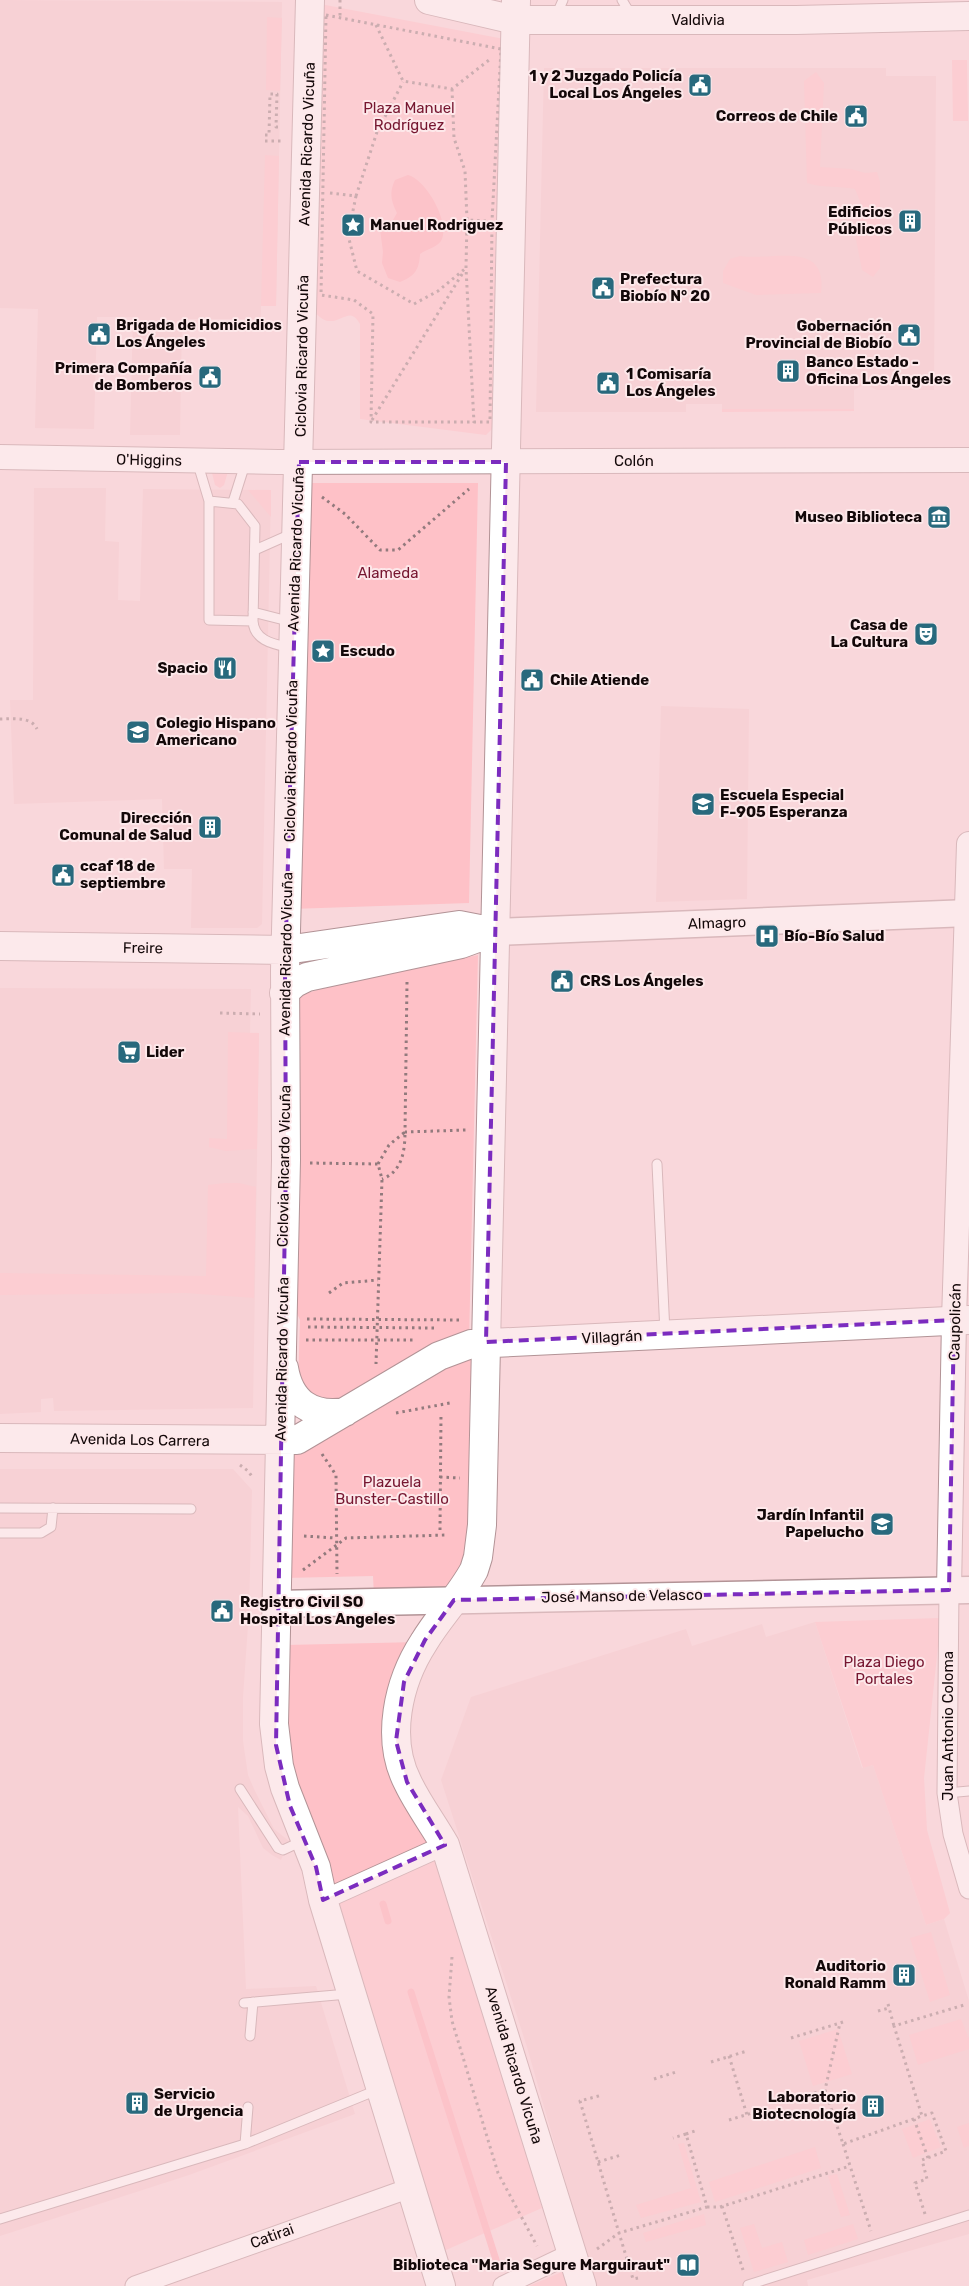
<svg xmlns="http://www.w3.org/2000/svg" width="969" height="2286" font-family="Rubik,sans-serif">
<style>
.built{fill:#f4cace}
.green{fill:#fec1c7}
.water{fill:#feaab4}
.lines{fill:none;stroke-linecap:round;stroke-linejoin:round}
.stream{stroke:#feaab4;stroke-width:7}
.service-casing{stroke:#b29396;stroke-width:11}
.minor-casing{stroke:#b29396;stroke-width:21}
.tertiary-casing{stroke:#b29396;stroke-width:26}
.secondary-casing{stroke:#b29396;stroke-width:29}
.primary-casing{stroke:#b29396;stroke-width:30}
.path{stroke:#927a7d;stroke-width:3;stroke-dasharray:2.5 4;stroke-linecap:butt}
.service{stroke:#fff;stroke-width:9}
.minor{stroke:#fff;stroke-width:19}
.tertiary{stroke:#fff;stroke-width:24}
.secondary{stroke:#fff;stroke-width:26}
.primary{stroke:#fff;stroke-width:28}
.marked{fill:none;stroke:#7b2cbf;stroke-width:4;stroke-dasharray:10 6;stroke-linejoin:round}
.labels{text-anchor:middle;stroke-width:4;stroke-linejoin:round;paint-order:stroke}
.street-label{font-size:15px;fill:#130809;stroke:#fde8ea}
.poi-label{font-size:15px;font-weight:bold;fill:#130809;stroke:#fde8ea;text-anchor:start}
.park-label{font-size:15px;fill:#761630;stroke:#fde8ea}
</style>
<rect width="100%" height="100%" fill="#f9d7db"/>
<path class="built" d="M0,0l282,2 -6,304h-15v13h-79l-2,116h-50l3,-118h-36l-3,112 -59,-1 3,-119 -38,-1z
M544,68h342v8h50l-2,314h-57l-12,-6 -11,6v19h-132v-5h-36v8h-150z
M34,488h72l-1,53 14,1 -1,58 22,1 3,-112 128,1 -9,434 -5,4h-66l1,-59h-28l-2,-70 -148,5 -4,-104h23z
M661,706l88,3 -2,190 -91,3z
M0,988l251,1 -1,44h9l-6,375 -199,3 -1,-13 -12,1v13l-41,2z
M0,1469h233l19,21 -3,121 -6,86v44l5,34 6,14 20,40 15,12 -8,19 -9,-5 -9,-7 -15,-32 -10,-9 8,182 70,-3 39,128 -166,61 -189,61z
M815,1622l47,146 11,-3 53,160 18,-6 25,82v233l-162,46 1,6h-213l-68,-239 -86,-267 30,-83 215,-68 6,17 70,-22 4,13z"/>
<path class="green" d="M320,4l184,35 -9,219 -1,169 -8,8 -126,-16v-95c-10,-18 -17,-2 -31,-3 -7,0 -12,-7 -16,-11z
M267,17l15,1 -2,73 -14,-1z
M952,60h15l1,61h-15z
M816,72l8,11 -4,84 31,2 14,4 12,-1 3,10v86l-7,9 -11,-7 -7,-36 7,-28 -7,-17c-16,-3 -32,-1 -48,-6l-3,-102z
M265,155l14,1 -3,150h-15z
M740,256c32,5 88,-17 81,37l-65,2 -33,-12v-12l7,-12z
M722,409h132v2l-132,1z
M209,461h22l-7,24 -4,3 -5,-3z
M301,483h177l-9,420 -178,6z
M248,490h23v27z
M478,955l-9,387 -135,68 -36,-24 2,-66 -6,-13 4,-311 26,-8z
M228,1032l31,1 -2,116 -31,2 -17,-4v-9l18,1z
M225,1183h14l17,4 -2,111 -68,-5 -186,2v-22l206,3 2,-91z
M482,1350l-4,173 -26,71 -78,2 -1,-20 -89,2 3,-134 151,-81z
M941,1618l-17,160 3,52 23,83 -6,6 -18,6 -53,-160 -10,3 -48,-146z
M419,1642l-27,80 44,119 106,367 -103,45 -150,-482 -3,-126z
M931,1932l19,63 -20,7 -20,-64z
M961,2019l8,20v10l-51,16 -9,-30z
M838,2029l14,45 -39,12 -14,-45z
M930,2119l11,28 -28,11 -11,-29z
M969,2123v23l-5,2 -7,-21z
M684,2143l17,59 -60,16 -5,-13 55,-17 -13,-44z
M815,2147l6,21 -106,34 -6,-20z
M837,2174l13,41 -9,2 -13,-41z
M704,2214l2,11 -60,17 -3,-9z
M754,2224l8,24 20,-6 6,20 -34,10 -14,-44z
M853,2224l5,15 -50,16 -4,-15z
M571,2268l5,18h-47z"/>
<path class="water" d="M408,175c18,5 41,45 34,64 -3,8 -16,10 -22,15 -1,16 -5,22 -20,28l-12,-4 -6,-15 1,-11 -3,-23 1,-5 12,-4 4,-7c-6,-12 -8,-20 -2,-33z"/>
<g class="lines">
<path class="stream" d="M383,1904l5,17
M411,1992l87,274"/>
<g class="service-casing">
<path id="service" d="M622,0l9,15
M556,16l7,-16
M197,461l12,40
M209,501l29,3 17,22 -2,95 -44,-1z
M233,502l12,-38
M255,550l36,-16
M253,612l39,10
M253,621c1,20 21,23 38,27
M657,1164l8,169
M0,1508l191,1
M0,1533h41l10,-6 2,-19
M240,1789l38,59 5,2 15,-7 4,3
M947,1793l22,-2
M244,2003l104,-9
M250,2036l3,-34
M245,2144l3,-37
M0,2219l245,-75 132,-54
M748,2285l221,-70"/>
</g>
<g class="minor-casing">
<path id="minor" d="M949,1590l-2,203 6,41 16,55
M323,1900l122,-55
M135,2286l275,-98
M503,2286l69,-33"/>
</g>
<g class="tertiary-casing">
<path id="tertiary" d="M0,457l278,5 691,-2
M949,1590l5,-270 15,-476"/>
</g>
<g class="secondary-casing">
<path id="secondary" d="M495,932l474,-19
M275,1604l694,-14"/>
</g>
<g class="primary-casing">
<path id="primary" d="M310,0l-25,970 1,190 -12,564 5,42 6,22 31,79 7,33 118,386
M429,0l86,20h281l173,-4
M516,0l-34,1525 -4,32 -4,13c-14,26 -35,47 -50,72 -26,40 -39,97 -16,141 10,21 25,41 37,62l137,441
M0,946l286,4 173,-25 36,7
M284,993l11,-10 12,-6 154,-33 30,-11
M284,1368c6,35 28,49 61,44
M0,1438l297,2 142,-84 32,-12 498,-24"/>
</g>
<path class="path" d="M340,0v18
M326,15l175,34 -9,172 -2,201h-119l2,-108 -19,-14 -33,-5z
M376,25l27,56 49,8 37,-29
M452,89l2,49 11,33 2,49 19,1
M265,135h4l1,-41h7l-1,33h6
M265,141h17
M330,193l26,3 -8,39 9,36 57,33 24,-13 28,-23
M356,196l21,-64 26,-50
M467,220l-1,48 8,155
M372,420l92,-149
M322,497l23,17 35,36h18l71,-61
M0,719c12,0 31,-3 37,10
M407,982l-2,150 61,-2
M220,1013l40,1
M310,1163l68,1 4,15 -6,185
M378,1164l11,-19 16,-13c0,19 -3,40 -23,47
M329,1293l14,-10 35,-3
M307,1319l152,1
M308,1327l129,1
M306,1340h109
M396,1413l54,-10
M322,1454l14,21 1,99
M240,1465l8,6 5,7
M440,1477l20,1
M440,1530l1,-116
M304,1536l31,2
M303,1570l43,-32 100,-3
M452,1957l-3,40 3,24 46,152 39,73
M888,2004l6,22
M878,2011l11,-3
M843,2022l-3,1 -15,67 18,54 79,-28
M791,2038l49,-15
M729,2056l18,59
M711,2062l36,-11
M654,2079l22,-7
M808,2095l17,-5
M914,2119l14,39
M729,2120l36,-11
M686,2134l9,-3
M843,2144l28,87
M598,2162l23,-7
M722,2206l21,64
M707,2207h13l130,-41
M925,2214l-10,-31 12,-4 -5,-19 24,-9 -14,-38 -10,3 -28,-90 70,-21
M597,2249l22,-16 -39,-132 22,-6
M638,2278l-5,1 -14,-46 88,-26 -21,-73 -13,4"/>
<use href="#service" class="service"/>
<use href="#minor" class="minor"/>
<use href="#tertiary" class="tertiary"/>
<use href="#secondary" class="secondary"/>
<use href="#primary" class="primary"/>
</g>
<path d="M0 0H969V2286H0ZM299,462h207l-20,880 468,-22 -5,270 -495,10 -29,40 -21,42 -8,59 11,41 38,63 -122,55 -7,-33 -26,-61 -14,-61 10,-585 -1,-190z" fill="#f9d7db" fill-opacity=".55" fill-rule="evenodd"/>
<path class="marked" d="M299,462h207l-20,880 468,-22 -5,270 -495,10 -29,40 -21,42 -8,59 11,41 38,63 -122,55 -7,-33 -26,-61 -14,-61 10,-585 -1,-190z"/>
<defs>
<g id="civic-square" transform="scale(1.25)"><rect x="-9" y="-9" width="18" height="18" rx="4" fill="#28697d" stroke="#fde8ea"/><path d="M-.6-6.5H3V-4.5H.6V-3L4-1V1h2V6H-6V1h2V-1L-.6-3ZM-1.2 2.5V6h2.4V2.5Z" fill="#fff"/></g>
<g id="building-square" transform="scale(1.25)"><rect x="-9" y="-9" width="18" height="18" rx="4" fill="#28697d" stroke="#fde8ea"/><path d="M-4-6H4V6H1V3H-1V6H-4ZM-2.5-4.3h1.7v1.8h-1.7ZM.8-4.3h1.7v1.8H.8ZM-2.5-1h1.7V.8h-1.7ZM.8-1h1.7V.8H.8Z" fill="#fff"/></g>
<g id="sight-square" transform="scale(1.25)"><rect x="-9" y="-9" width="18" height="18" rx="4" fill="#28697d" stroke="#fde8ea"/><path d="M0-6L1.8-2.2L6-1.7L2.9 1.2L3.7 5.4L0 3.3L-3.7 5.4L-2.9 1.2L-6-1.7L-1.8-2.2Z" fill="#fff"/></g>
<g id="museum-square" transform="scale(1.25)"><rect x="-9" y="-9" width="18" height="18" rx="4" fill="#28697d" stroke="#fde8ea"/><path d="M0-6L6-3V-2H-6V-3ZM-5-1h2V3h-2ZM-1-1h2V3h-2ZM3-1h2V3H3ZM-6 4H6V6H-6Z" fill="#fff"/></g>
<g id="theatre-square" transform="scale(1.25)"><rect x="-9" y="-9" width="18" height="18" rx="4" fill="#28697d" stroke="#fde8ea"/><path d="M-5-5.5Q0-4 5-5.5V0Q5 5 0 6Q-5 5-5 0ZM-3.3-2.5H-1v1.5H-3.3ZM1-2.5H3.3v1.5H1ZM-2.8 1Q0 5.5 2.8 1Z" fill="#fff"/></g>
<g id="restaurant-square" transform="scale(1.25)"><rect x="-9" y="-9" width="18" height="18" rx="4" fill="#28697d" stroke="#fde8ea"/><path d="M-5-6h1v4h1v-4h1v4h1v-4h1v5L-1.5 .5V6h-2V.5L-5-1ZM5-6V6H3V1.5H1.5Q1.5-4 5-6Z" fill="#fff"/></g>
<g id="school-square" transform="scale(1.25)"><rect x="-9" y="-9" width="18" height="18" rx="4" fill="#28697d" stroke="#fde8ea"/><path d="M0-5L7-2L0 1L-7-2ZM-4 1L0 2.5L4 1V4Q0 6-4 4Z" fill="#fff"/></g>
<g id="hospital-square" transform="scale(1.25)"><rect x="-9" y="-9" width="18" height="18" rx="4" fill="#28697d" stroke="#fde8ea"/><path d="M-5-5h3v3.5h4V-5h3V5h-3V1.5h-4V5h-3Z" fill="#fff"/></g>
<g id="supermarket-square" transform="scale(1.25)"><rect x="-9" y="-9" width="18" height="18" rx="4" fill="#28697d" stroke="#fde8ea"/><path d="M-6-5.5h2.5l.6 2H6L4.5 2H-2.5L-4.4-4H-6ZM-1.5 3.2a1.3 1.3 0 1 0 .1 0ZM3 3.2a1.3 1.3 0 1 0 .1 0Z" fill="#fff"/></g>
<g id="library-square" transform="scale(1.25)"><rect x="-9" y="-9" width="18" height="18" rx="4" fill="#28697d" stroke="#fde8ea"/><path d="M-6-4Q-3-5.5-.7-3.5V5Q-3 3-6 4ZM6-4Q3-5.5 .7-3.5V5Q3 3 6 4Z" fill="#fff"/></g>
</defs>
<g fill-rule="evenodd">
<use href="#civic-square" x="700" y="85"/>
<use href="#civic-square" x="856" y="116"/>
<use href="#building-square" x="910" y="221"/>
<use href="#sight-square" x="353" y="225"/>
<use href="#civic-square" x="603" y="288"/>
<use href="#civic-square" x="99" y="334"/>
<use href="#civic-square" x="909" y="335"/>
<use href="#building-square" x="788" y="371"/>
<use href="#civic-square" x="210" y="377"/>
<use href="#civic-square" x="608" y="383"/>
<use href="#museum-square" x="939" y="517"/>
<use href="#theatre-square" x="926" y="634"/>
<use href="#sight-square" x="323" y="651"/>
<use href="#restaurant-square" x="225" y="668"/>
<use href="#civic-square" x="532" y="680"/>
<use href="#school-square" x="138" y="732"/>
<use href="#school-square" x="703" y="804"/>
<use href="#building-square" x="210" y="827"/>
<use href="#civic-square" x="63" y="875"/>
<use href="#hospital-square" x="767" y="936"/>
<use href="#civic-square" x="562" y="981"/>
<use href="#supermarket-square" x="129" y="1052"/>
<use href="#school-square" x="882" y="1524"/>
<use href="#civic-square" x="222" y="1611"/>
<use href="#building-square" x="904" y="1975"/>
<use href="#building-square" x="137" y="2103"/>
<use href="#building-square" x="873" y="2106"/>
<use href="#library-square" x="688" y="2265"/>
</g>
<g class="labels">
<g class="street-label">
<text x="698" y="25">Valdivia</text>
<text transform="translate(307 144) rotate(-88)" y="5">Avenida Ricardo Vicuña</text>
<text transform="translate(302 356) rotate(-89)" y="5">Ciclovia Ricardo Vicuña</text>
<text transform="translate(149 460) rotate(1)" y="5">O'Higgins</text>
<text x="634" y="466">Colón</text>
<text transform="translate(296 549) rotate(-88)" y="5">Avenida Ricardo Vicuña</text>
<text transform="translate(291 761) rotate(-89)" y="5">Ciclovia Ricardo Vicuña</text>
<text transform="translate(717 923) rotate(-2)" y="5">Almagro</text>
<text transform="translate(143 948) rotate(1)" y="5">Freire</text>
<text transform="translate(286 954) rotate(-89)" y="5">Avenida Ricardo Vicuña</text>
<text transform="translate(284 1166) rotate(-89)" y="5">Ciclovia Ricardo Vicuña</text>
<text transform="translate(955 1322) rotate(-89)" y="5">Caupolicán</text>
<text transform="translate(612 1337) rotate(-3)" y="5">Villagrán</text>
<text transform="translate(282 1359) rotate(-89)" y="5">Avenida Ricardo Vicuña</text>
<text transform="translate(140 1440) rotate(1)" y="5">Avenida Los Carrera</text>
<text transform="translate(622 1596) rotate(-1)" y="5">José Manso de Velasco</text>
<text transform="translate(948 1726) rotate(-90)" y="5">Juan Antonio Coloma</text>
<text transform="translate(514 2065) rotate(73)" y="5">Avenida Ricardo Vicuña</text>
<text transform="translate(272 2236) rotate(-20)" y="5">Catirai</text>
</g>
<g class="poi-label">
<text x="682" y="81" text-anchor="end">1 y 2 Juzgado Policía<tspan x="682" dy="17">Local Los Ángeles</tspan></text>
<text x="838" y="121" text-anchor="end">Correos de Chile</text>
<text x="892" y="217" text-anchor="end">Edificios<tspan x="892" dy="17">Públicos</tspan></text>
<text x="370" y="230">Manuel Rodriguez</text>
<text x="620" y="284">Prefectura<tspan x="620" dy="17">Biobío N° 20</tspan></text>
<text x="116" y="330">Brigada de Homicidios<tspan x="116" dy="17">Los Ángeles</tspan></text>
<text x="892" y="331" text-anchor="end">Gobernación<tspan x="892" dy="17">Provincial de Biobío</tspan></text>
<text x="806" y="367">Banco Estado -<tspan x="806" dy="17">Oficina Los Ángeles</tspan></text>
<text x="192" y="373" text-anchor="end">Primera Compañía<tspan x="192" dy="17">de Bomberos</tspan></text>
<text x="626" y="379">1 Comisaría<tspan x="626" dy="17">Los Ángeles</tspan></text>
<text x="922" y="522" text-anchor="end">Museo Biblioteca</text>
<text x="908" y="630" text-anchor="end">Casa de<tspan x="908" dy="17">La Cultura</tspan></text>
<text x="340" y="656">Escudo</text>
<text x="208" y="673" text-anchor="end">Spacio</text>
<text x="550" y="685">Chile Atiende</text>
<text x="156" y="728">Colegio Hispano<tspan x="156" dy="17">Americano</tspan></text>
<text x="720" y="800">Escuela Especial<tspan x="720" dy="17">F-905 Esperanza</tspan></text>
<text x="192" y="823" text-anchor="end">Dirección<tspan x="192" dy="17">Comunal de Salud</tspan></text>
<text x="80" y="871">ccaf 18 de<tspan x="80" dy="17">septiembre</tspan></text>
<text x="784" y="941">Bío-Bío Salud</text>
<text x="580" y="986">CRS Los Ángeles</text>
<text x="146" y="1057">Lider</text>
<text x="864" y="1520" text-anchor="end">Jardín Infantil<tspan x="864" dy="17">Papelucho</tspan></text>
<text x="240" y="1607">Registro Civil SO<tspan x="240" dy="17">Hospital Los Angeles</tspan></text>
<text x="886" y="1971" text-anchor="end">Auditorio<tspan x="886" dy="17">Ronald Ramm</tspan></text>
<text x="154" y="2099">Servicio<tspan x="154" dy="17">de Urgencia</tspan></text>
<text x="856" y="2102" text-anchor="end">Laboratorio<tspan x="856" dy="17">Biotecnología</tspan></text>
<text x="670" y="2270" text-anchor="end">Biblioteca "Maria Segure Marguiraut"</text>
</g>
<g class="park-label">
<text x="409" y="113">Plaza Manuel<tspan x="409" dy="17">Rodríguez</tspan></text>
<text x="388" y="578">Alameda</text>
<text x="392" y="1487">Plazuela<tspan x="392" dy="17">Bunster-Castillo</tspan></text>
<text x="884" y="1667">Plaza Diego<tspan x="884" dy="17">Portales</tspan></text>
</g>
</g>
</svg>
